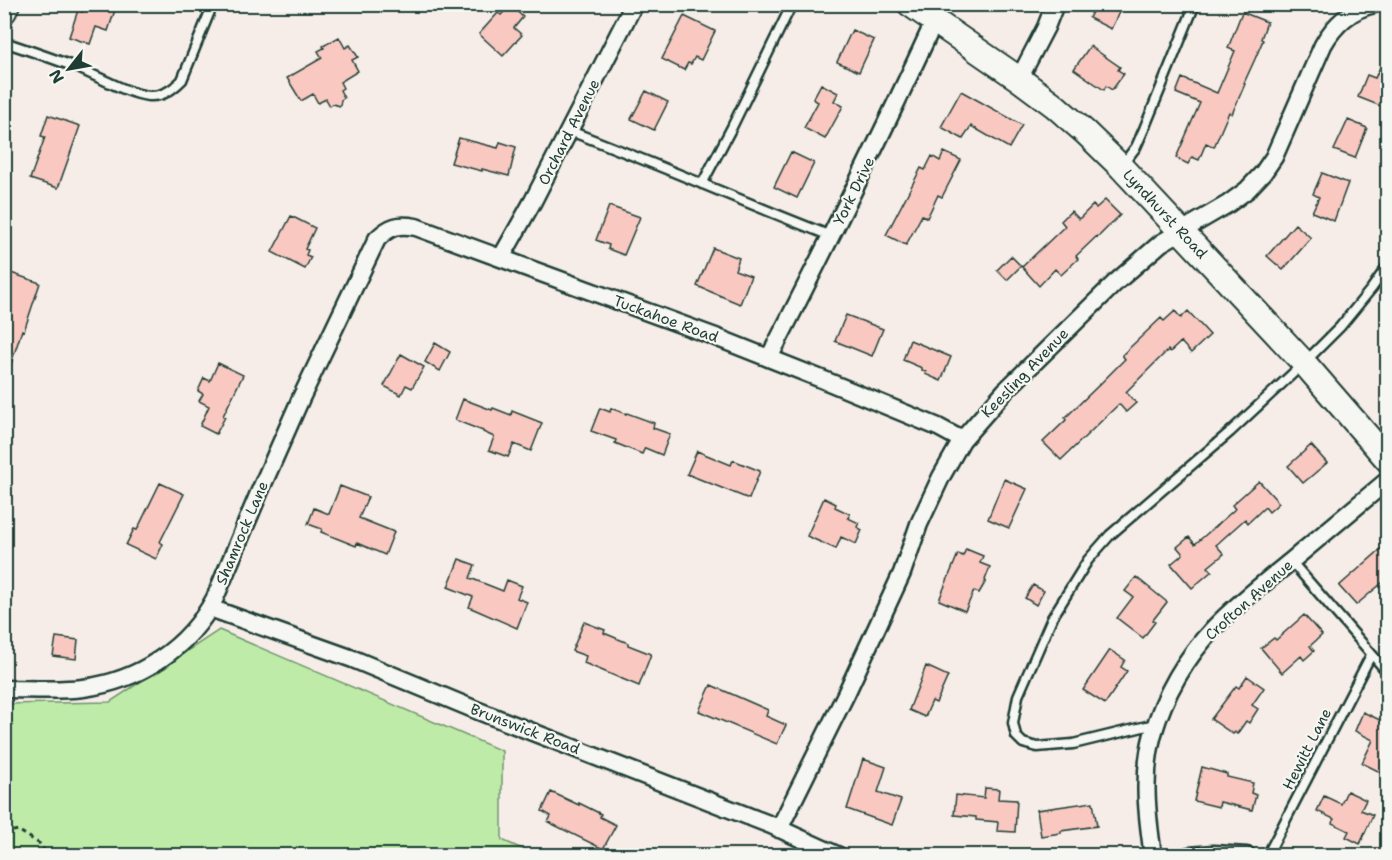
<svg xmlns="http://www.w3.org/2000/svg" width="1392" height="860" font-family="'Shantell Sans',sans-serif">
<style>
.green{fill:#bfeba8;stroke:#6f946e;stroke-width:1.5}
.building{fill:#f9c9c1;stroke:#1f3d34;stroke-width:1.5}
.lines{fill:none;stroke-linecap:round;stroke-linejoin:round}
.lane-casing{stroke:#1f3d34;stroke-width:13}
.street-casing{stroke:#1f3d34;stroke-width:21}
.secondary-casing{stroke:#1f3d34;stroke-width:28}
.path{stroke:#1f3d34;stroke-width:3;stroke-dasharray:4.5 4.5;stroke-linecap:butt}
.lane{stroke:#f6f6f2;stroke-width:8}
.street{stroke:#f6f6f2;stroke-width:16}
.secondary{stroke:#f6f6f2;stroke-width:24}
.labels{text-anchor:middle;stroke-width:4.5;stroke-linejoin:round;paint-order:stroke}
.street-label{font-size:15px;fill:#1f3d34;stroke:#f6f6f2}
</style>
<rect width="100%" height="100%" fill="#f7ede8"/>
<filter id="ink" filterUnits="userSpaceOnUse"><feTurbulence type="fractalNoise" baseFrequency=".0167" numOctaves="2"/><feDisplacementMap in="SourceGraphic" scale="12" xChannelSelector="R" yChannelSelector="G"/><feConvolveMatrix kernelMatrix="1 2 1 2 8 2 1 2 1" color-interpolation-filters="sRGB"/></filter>
<g filter="url(#ink)">
<path class="green" d="M219,630l283,121v89l34,15h-531l-1,-151 106,-2z"/>
<path class="building" d="M84,4h33l-9,27 -12,-4 -6,17 -21,-7 9,-27 4,2z
M1096,4h27l-12,25 -22,-11z
M510,5l13,12 -9,11 8,7 -19,21 -24,-22 19,-21 3,2z
M1242,12l25,10 -6,17 2,1 -8,19 -11,24 1,1 -13,30 -3,-2 -15,35 -8,-4 -7,17 -7,-3 -4,7 -12,-6 24,-55 -24,-10 6,-15 35,15 18,-42 -7,-3z
M684,16l31,15 -14,29 -6,-3 -4,7 -3,-1 -4,7 -22,-11z
M852,30l22,10 -15,32 -22,-10z
M339,37l6,11 5,-3 8,12 -6,3 6,11 -18,11 3,6 -3,2 4,8 -3,2 -1,6 -7,-2 -3,2 -4,-7 -8,4 -5,-9 -12,7 -14,-23 35,-20 -4,-7 6,-3 -1,-2z
M1090,46l30,21 -2,3 6,4 -12,16 -6,-4 -2,4 -30,-21z
M1388,50v59l-30,-12 9,-22 8,3z
M821,84l17,9 -4,8 9,5 -18,33 -21,-11 14,-26 -5,-3z
M646,91l22,11 -14,28 -23,-11z
M961,91l61,34 -13,23 -38,-22 -8,13 -22,-12z
M48,115l32,11 -22,62 -28,-9 15,-42 -4,-1z
M1348,120l19,8 -12,30 -21,-8z
M459,138l39,10 2,-6 16,5 -7,29 -27,-7v2l-31,-8z
M791,152l23,11 -17,35 -23,-11z
M944,152l17,8 -19,37 -4,-2 -11,23 -5,-3 -16,30 -20,-10 35,-67 4,2 7,-14 8,5z
M1322,173l26,10 -14,38 -22,-9 7,-15 -6,-3z
M1105,200l15,15 -22,22 -1,-1 -21,20 2,3 -17,16 -6,-6 -16,17 -17,-19 43,-41 -4,-5 10,-10 8,8 14,-14 3,3z
M609,206l31,11 -16,38 -16,-6 1,-4 -13,-5z
M291,216l24,12 -10,21 3,1 -2,5 5,2 -6,12 -33,-17z
M1295,224l16,14 -28,32 -16,-14z
M713,248l26,10 -4,12 16,6 -11,28 -43,-18z
M1011,256l10,10 -14,14 -10,-10z
M11,273l29,10 -16,48 -2,-1 -15,46h-3v-84z
M1175,311l6,7 7,-7 22,24 -19,18 -10,-11 -11,10 -2,-2 -42,42 10,11 -10,9 -7,-8 -58,56 -18,-18 23,-22 -1,-2 35,-34 25,-25 -3,-4 39,-37 3,3z
M846,315l37,14 -11,27 -37,-15z
M910,340l41,17 -10,24 -16,-7 1,-2 -4,-2v-2l-19,-8z
M435,343l15,9 -10,19 -15,-9z
M401,354l23,13 -12,21 -6,-3 -5,10 -17,-9z
M218,363l25,12 -20,41 2,1 -9,17 -16,-8 9,-20 -10,-5 4,-7 -5,-3 6,-13 6,3z
M463,399l29,11 1,-2 18,7 1,-4 30,12 -11,28 -17,-7 -6,13 -19,-7 5,-13 -11,-5v-1l-28,-11z
M600,408l10,4 1,-4 15,6 1,-1 27,10 -1,5 17,6 -8,21 -17,-7 -3,6 -27,-11 1,-3 -25,-9z
M1311,445l16,18 -24,20 -15,-17z
M697,451l34,14 2,-5 27,11 -11,28 -62,-25z
M1004,479l23,10 -18,39 -21,-9z
M1259,481l20,22 -10,9 -4,-5 -17,16 -3,-4 -29,26 8,9 -16,13 4,4 -20,17 -21,-24 12,-10 -6,-7 12,-10 6,7 30,-26 10,-9 -3,-4z
M160,483l24,11 -24,48 3,2 -7,15 -30,-14 8,-16 3,1z
M340,486l28,11 -9,21 35,14 -9,23 -28,-12 -1,3 -35,-14 1,-3 -14,-5 6,-16 15,6z
M824,498l12,6 -1,3 15,7 -2,4 11,5 -2,4 5,3 -6,14 -15,-7 -5,12 -29,-13z
M1388,543v35l-32,27 -17,-19z
M966,549l17,7 -3,7 10,4 -5,13 1,1 -7,12 -5,-2 -9,20 -26,-11 19,-46 5,2z
M459,559l16,6 -5,13 33,13 4,-11 15,6 -5,12 10,4 -10,26 -48,-21 4,-10 -25,-10z
M1136,577l31,25 -14,18 2,2 -12,16 -26,-20 16,-21 -8,-6z
M1033,585l11,6 -8,14 -11,-7z
M1304,615l18,20 -12,11 4,5 -10,9 -3,-4 -19,17 -21,-25 13,-10 2,2z
M584,622l21,8 -1,3 24,10v2l23,9 -12,32 -55,-23 2,-7 -14,-5z
M56,637l22,3 -2,19 -23,-3z
M1110,650l15,10 -4,7 6,4 -22,33 -22,-14z
M926,666l22,10 -12,27 -4,-2 -7,16 -16,-7z
M1247,676l17,12 -12,17 6,4 -9,14 -3,-2 -9,13 -2,-2 -2,2 -22,-15 25,-33 3,2z
M711,685l57,25 -2,6 20,9 -9,19 -78,-33z
M1388,709v67l-26,-13 11,-23 -18,-9 8,-19 19,9z
M863,759l23,8 -8,25 23,8 -9,25 -45,-16z
M1202,767l25,7v3l26,6 -2,10 5,2 -4,15 -32,-8 -1,5 -25,-6z
M985,788l14,1 -1,10 19,1 -2,32 -18,-1 1,-9 -22,-2v-3l-22,-2 2,-20 28,3z
M1347,791l19,9 -5,10 12,5 -13,29 -14,-7 3,-6 -17,-8 2,-4 -17,-8 7,-15 17,8z
M551,792l28,13v-2l22,11 -1,3 16,8 -13,24 -55,-27 3,-6 -9,-5z
M1093,802l4,24 -36,5v2l-20,3 -4,-26z"/>
<g class="lines">
<g class="lane-casing">
<path id="lane" d="M4,42c24,8 48,16 71,25 21,8 52,27 74,29 14,1 24,-7 33,-16l31,-76
M570,131c88,33 173,71 261,105
M1123,164l13,-17 8,-18 51,-125
M702,184l30,-57 60,-123
M1291,561l97,112
M1155,724l-82,20 -36,3 -14,-4 -7,-7 -3,-13 5,-27 34,-78 36,-58 22,-25 120,-103 74,-69 36,-36 32,-39 16,-23
M1267,856l104,-201"/>
</g>
<g class="street-casing">
<path id="street" d="M1019,79l27,-52 9,-23
M501,258l32,-57 101,-197
M769,358c57,-111 113,-223 165,-336
M210,608l143,51 123,51 295,115 68,31
M4,689c25,0 56,2 79,-1 56,-7 106,-40 132,-90l44,-105 42,-95 76,-159c13,-13 21,-15 39,-12l297,109 111,44 114,47 24,13
M779,829l67,-135 56,-121 17,-49 22,-47 21,-37 43,-49 110,-108 46,-40 67,-39 19,-14 16,-17 11,-16 49,-112c11,-20 29,-37 52,-41
M1153,856c-6,-41 -11,-82 0,-122 11,-39 33,-77 61,-106 23,-24 50,-45 76,-66 32,-27 65,-54 98,-82
M1189,856l25,-2 33,2"/>
</g>
<g class="secondary-casing">
<path id="secondary" d="M910,4l109,75 35,26 32,28 35,34 183,196 84,97
M4,11l3,-7"/>
</g>
<path class="path" d="M4,833l14,-3 22,14 8,12"/>
<use href="#lane" class="lane"/>
<use href="#street" class="street"/>
<use href="#secondary" class="secondary"/>
</g>
</g>
<g class="labels">
<g class="street-label">
<text transform="translate(569 132) rotate(-63)" y="5">Orchard Avenue</text>
<text transform="translate(854 191) rotate(-64)" y="5">York Drive</text>
<text transform="translate(1165 214) rotate(47)" y="5">Lyndhurst Road</text>
<text transform="translate(666 319) rotate(20)" y="5">Tuckahoe Road</text>
<text transform="translate(1025 373) rotate(-46)" y="5">Keesling Avenue</text>
<text transform="translate(242 533) rotate(-67)" y="5">Shamrock Lane</text>
<text transform="translate(1249 600) rotate(-42)" y="5">Crofton Avenue</text>
<text transform="translate(525 729) rotate(21)" y="5">Brunswick Road</text>
<text transform="translate(1307 749) rotate(-63)" y="5">Hewitt Lane</text>
</g>
</g>
<rect width="1392" height="860" fill="none" stroke="#f6f6f2" stroke-width="24"/>
<rect x="12" y="12" width="1368" height="836" fill="none" stroke="#1f3d34" stroke-width="2" filter="url(#ink)"/>
<g transform="translate(69 69) rotate(239)" stroke="#f6f6f2" stroke-width="4.5" paint-order="stroke">
<path d="M0-4.5L10 22L0 15L-10 22Z" fill="#1f3d34"/>
<text y="-9" font-size="16" font-weight="bold" text-anchor="middle" fill="#1f3d34">N</text>
</g>
</svg>
